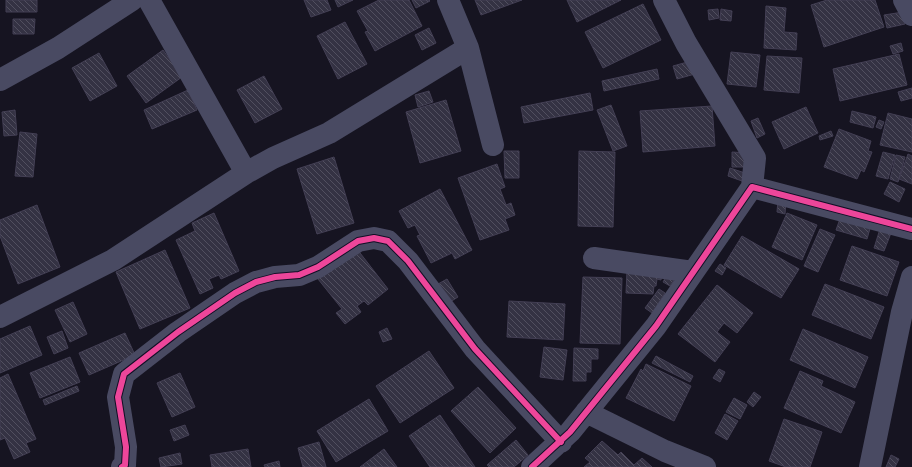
<svg xmlns="http://www.w3.org/2000/svg" width="912" height="467" font-family="'Open Sans',sans-serif">
<style>
.building{fill:url(#building-back-hatch);stroke:#433f54}
.lines{fill:none;stroke-linecap:round;stroke-linejoin:round}
.minor{stroke:#494a62;stroke-width:22}
.cycleway-casing{stroke:#120f26;stroke-width:8}
.cycleway{stroke:#ed469a;stroke-width:6}
</style>
<defs>
<pattern id="building-back-hatch" width="6" height="6" patternUnits="userSpaceOnUse"><rect width="6" height="6" fill="#343243"/><path d="M-1 5l2 2M0 0l6 6M5-1l2 2" fill="none" stroke="#514f5f"/></pattern>
</defs>
<rect width="100%" height="100%" fill="#161421"/>
<path class="building" d="M6,0h31v12h-31z
M304,0h23l4,10 -20,7z
M335,0h18l-15,7z
M379,0h30l13,26 -47,25 -10,-19 3,-1 -11,-20z
M412,0h17l1,1 -14,7z
M475,0h47l-41,15z
M567,0h54l-44,22z
M827,0h48l9,27 -60,20 -13,-42z
M643,4l18,36 -58,28 -18,-36z
M766,6l20,2 -2,24 13,1 -1,17 -32,-2z
M718,9l1,9 -10,2 -1,-10z
M721,9l11,2 -1,10 -11,-1z
M903,12l2,12 -18,4 -3,-13z
M13,19h22l-1,15h-21z
M345,22l22,42 -29,15 -21,-43z
M429,28l7,15 -14,7 -7,-15z
M901,43l2,8 -10,3 -3,-8z
M163,50l19,27 -36,26 -19,-27z
M731,52l29,3 -4,32 -29,-3z
M99,53l18,33 -27,15 -18,-33z
M899,54l8,31 -67,16 -7,-32z
M767,56l35,2 -3,35 -35,-3z
M691,61l4,13 -18,5 -4,-13z
M657,69l2,10 -55,12 -2,-10z
M264,76l18,33 -27,14 -18,-33z
M912,88v10l-11,3 -3,-9z
M188,90l9,20 -45,19 -8,-19z
M429,91l4,11 -15,5 -3,-12z
M590,93l3,17 -69,13 -3,-16z
M446,100l15,51 -41,12 -14,-51z
M611,105l16,41 -14,5 -16,-41z
M712,106l3,40 -72,6 -3,-41z
M806,107l12,26 -34,16 -12,-27z
M15,110l2,25 -13,1 -2,-24z
M852,111l24,6 -3,11 -23,-6z
M888,113l24,6v33l-32,-7z
M758,118l7,16 -8,4 -6,-17z
M879,120l5,2 -3,7 -5,-2z
M839,129l32,12 -3,10 4,1 -8,20 -3,-2 -4,9 -33,-12z
M831,131l2,5 -13,4 -1,-4z
M20,132l17,2 -4,43 -18,-1z
M504,151h15v27h-14z
M579,151l36,1 -2,75 -35,-1z
M732,152l16,1v14h-16z
M883,152l12,3 -7,24 -12,-3z
M908,154l4,2v28l-13,-5z
M896,155l9,2 -7,25 -8,-3z
M334,157l20,66 -37,11 -20,-65z
M497,164l8,23 -5,2 6,16 5,-2 4,12 -10,4 4,11 -29,10 -22,-62z
M730,168l15,5 -3,8 -14,-5z
M890,182l15,7 -6,13 -15,-8z
M440,189l32,61 -17,9 -3,-6 -21,10 -14,-27 3,-1 -5,-10 -7,3 -9,-17z
M778,200l8,1 -1,13 -8,-2z
M37,205l23,62 -42,17 -18,-48v-16z
M214,213l25,58 -18,8 -2,-4 -10,4 4,9 -13,6 -24,-54 19,-9 -3,-8z
M787,213l30,12 -15,35 -30,-13z
M841,216l30,9 -4,14 -31,-9z
M820,229l15,6 -17,37 -14,-6z
M880,229l11,4 -7,18 -10,-3z
M742,236l57,33 -18,29 -57,-33z
M852,246l47,16 -12,34 -47,-16z
M357,249l31,40 -20,16 -4,-4 -7,5 4,6 -16,12 -9,-11 6,-4 -24,-30z
M165,250l25,58 -50,21 -24,-57z
M720,264l6,4 -4,7 -7,-4z
M627,271l35,2 -1,7 -4,-1 -1,7h-2l-1,8 -27,-1z
M669,271l8,5 -7,10 -7,-4z
M583,277l39,1 -2,66 -40,-1z
M447,279l11,18 -8,5 -12,-18z
M825,284l59,23 -13,32 -59,-24z
M717,285l36,28 -16,20 -13,-10 -7,9 13,10 -15,20 -37,-28z
M659,289l6,4 -13,20 -7,-5z
M509,301l56,3 -2,36 -56,-3z
M73,302l14,32 -17,8 -15,-32z
M30,326l12,29 -42,18v-34z
M387,328l5,11 -9,3 -4,-10z
M803,329l65,28 -13,31 -65,-28z
M62,331l6,17 -14,6 -7,-17z
M125,333l10,22 -46,20 -10,-22z
M544,347l23,3 -4,30 -23,-3z
M574,348l24,1v10h-7v13h-5v9h-13z
M429,351l25,37 -54,35 -24,-37z
M656,356l37,20 -3,6 -38,-19z
M70,357l10,25 -40,16 -10,-25z
M646,364l45,22 -17,35 -48,-23 15,-29 2,2z
M719,369l6,3 -5,10 -7,-4z
M800,371l23,10 -2,5 34,16 -14,31 -57,-25z
M180,373l15,34 -23,10 -15,-34z
M8,374l28,65 -10,4 4,9 -16,7 -9,-21 -5,2v-62z
M77,386l2,5 -34,14 -2,-5z
M478,387l38,41 -26,25 -39,-42z
M754,392l7,5 -8,10 -6,-5z
M734,398l13,7 -7,14 -14,-7z
M369,399l19,32 -52,31 -19,-31z
M725,414l13,7 -11,19 -12,-7z
M440,415l35,52h-45l-21,-31z
M784,419l38,13 -12,35h-24l-17,-6z
M185,425l4,10 -15,6 -4,-11z
M516,440l12,15 -14,12h-25l-2,-2z
M602,441l16,14 3,-3 13,13 8,-7 10,9h-68l6,-5 -5,-4z
M319,442l7,25h-23l-5,-19z
M248,449l3,18h-39l-2,-12z
M384,449l13,18h-37z
M180,453l2,11 -21,3 -2,-9z
M891,455l8,4 -4,8h-9z
M279,461l1,6h-15l-1,-2z"/>
<g class="lines">
<path class="minor" d="M448,0l20,48 25,97
M664,0l22,43 69,115 -3,29
M904,0l8,15
M0,80l58,-32 74,-48
M246,173l27,-15 56,-25 139,-85
M594,258l99,14
M0,317l113,-57 133,-87 -97,-173
M586,412l79,39 40,16
M122,467l3,-2 1,-18 -8,-50 6,-23 54,-42 57,-39 21,-11 19,-5 24,-2 19,-8 40,-26 16,-3 14,3 20,20 67,88 86,93
M532,467l38,-35 86,-106 96,-139 160,42
M870,467l32,-155 10,-35"/>
<g class="cycleway-casing">
<path id="cycleway" d="M122,467l3,-2 1,-18 -8,-50 6,-23 54,-42 57,-39 21,-11 19,-5 24,-2 19,-8 40,-26 16,-3 14,3 20,20 67,88 86,93
M532,467l38,-35 86,-106 96,-139 160,42"/>
</g>
<use href="#cycleway" class="cycleway"/>
</g>
</svg>
